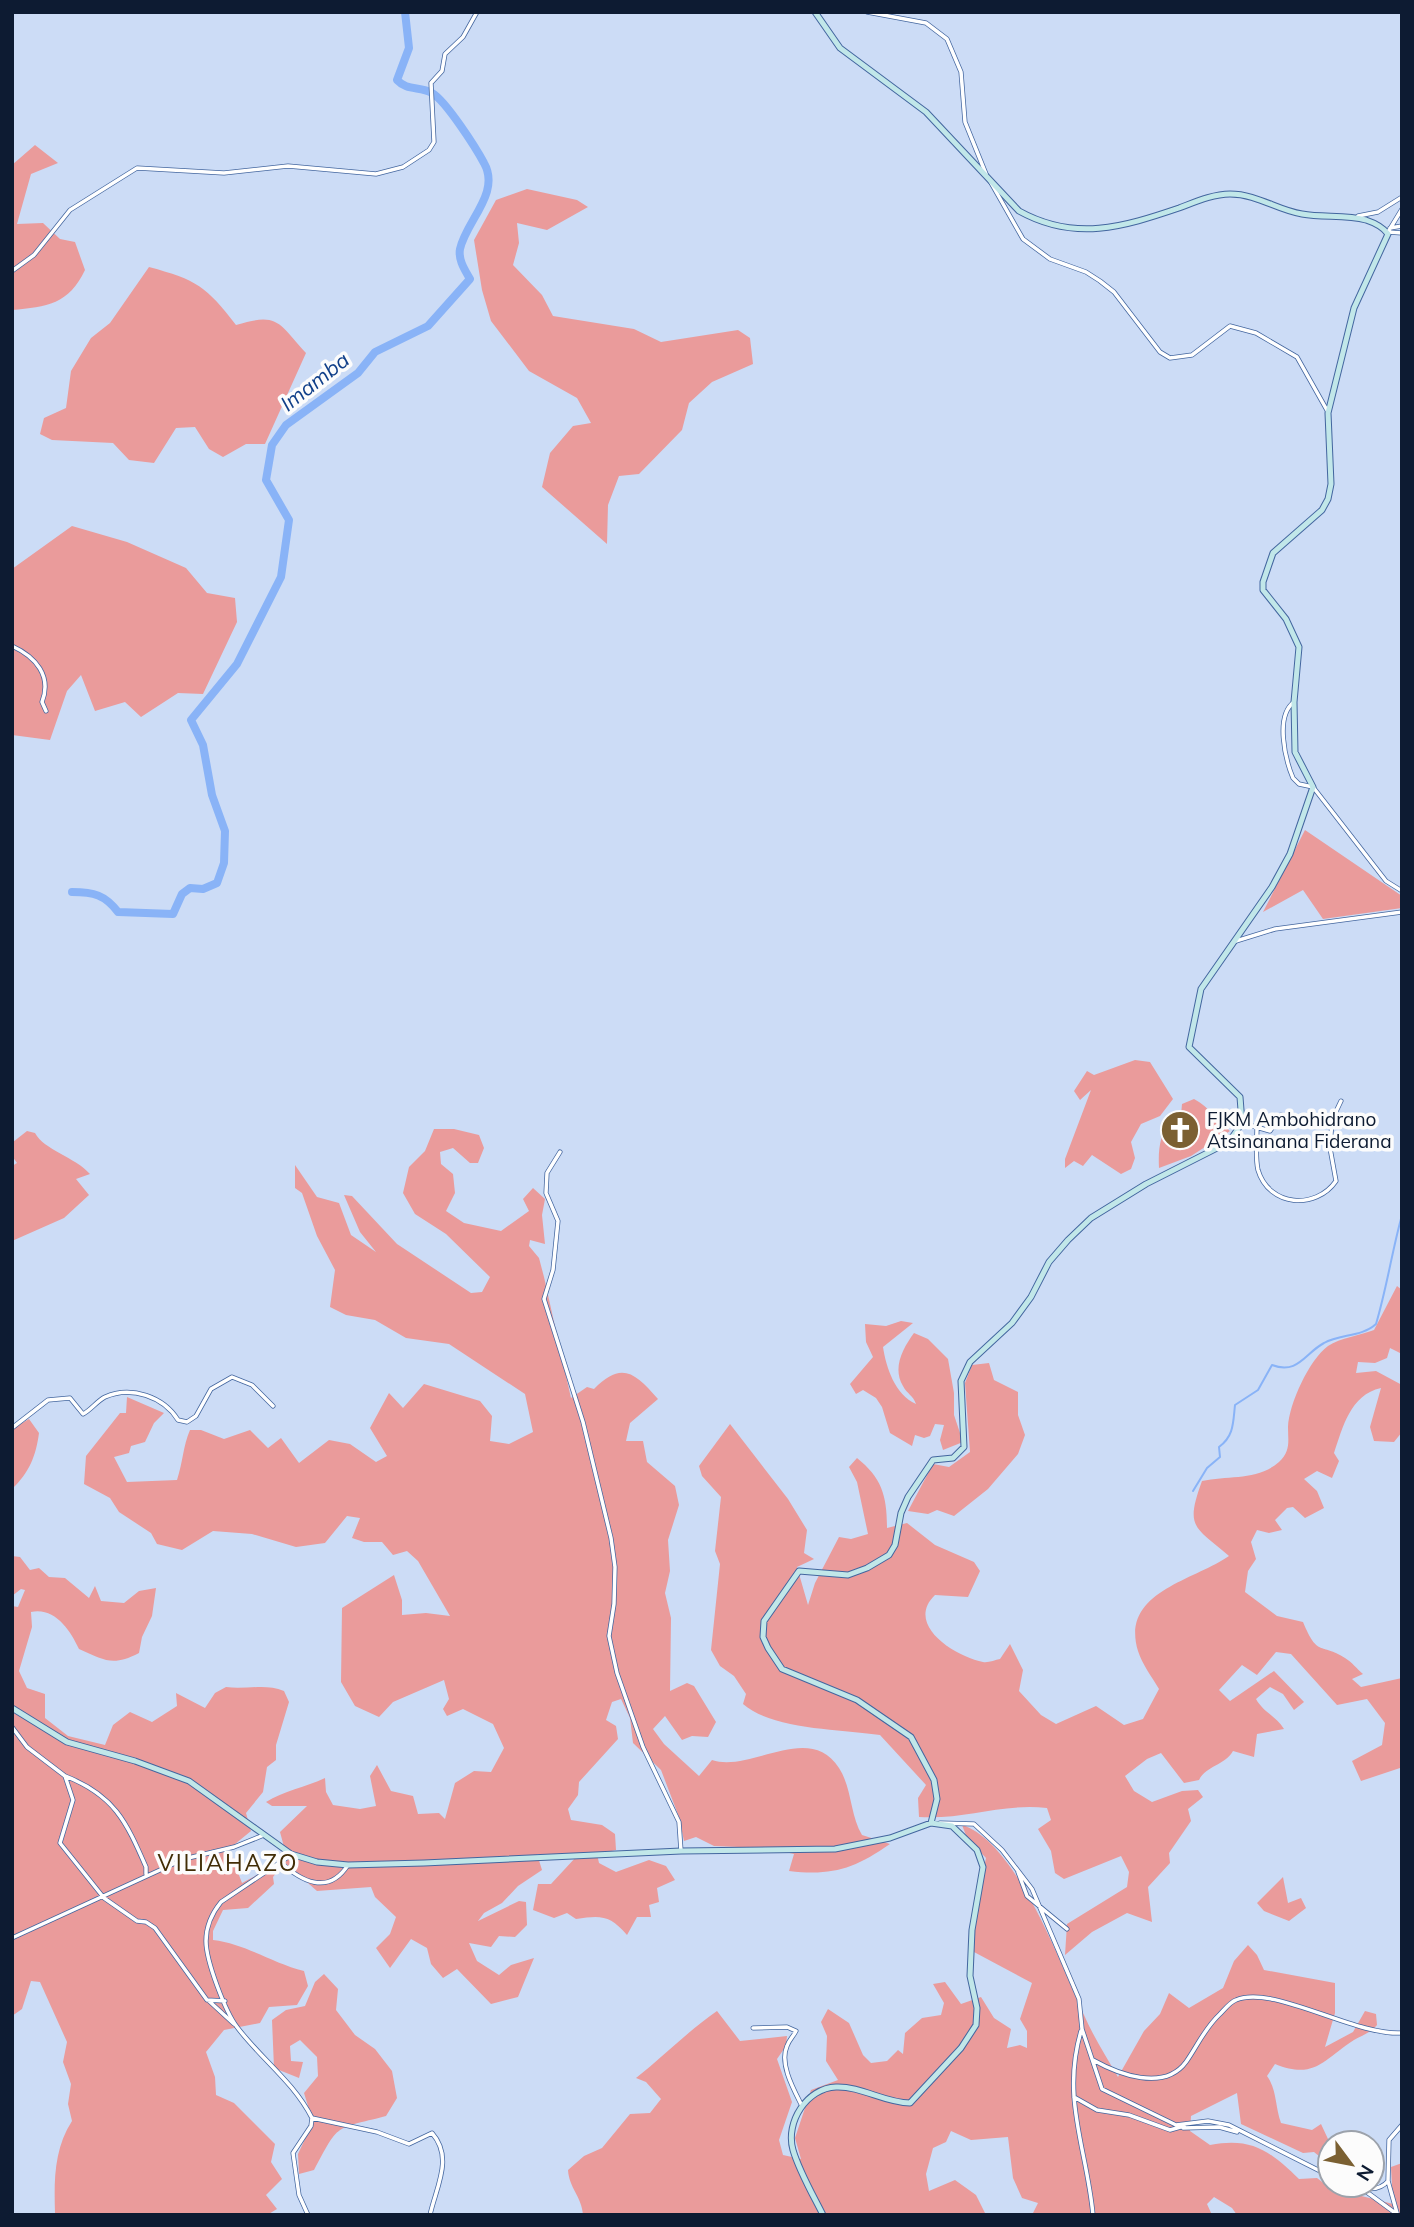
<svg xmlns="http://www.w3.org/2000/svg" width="1414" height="2227" font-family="Mulish,sans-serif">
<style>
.green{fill:#ea9b9b}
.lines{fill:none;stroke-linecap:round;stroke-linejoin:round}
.stream{stroke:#89b3f7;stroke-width:2}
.river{stroke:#89b3f7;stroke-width:8}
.street-casing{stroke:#43669f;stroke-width:5}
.secondary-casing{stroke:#43669f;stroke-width:7}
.street{stroke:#fff;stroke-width:3.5}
.secondary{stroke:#c1e7e9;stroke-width:5}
.labels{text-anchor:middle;stroke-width:7;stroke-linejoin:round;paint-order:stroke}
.poi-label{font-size:19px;fill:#0d1b32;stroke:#fcfcfc;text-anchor:start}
.water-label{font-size:21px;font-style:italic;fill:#103f89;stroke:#fcfcfc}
.quarter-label{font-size:23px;letter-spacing:2px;fill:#412d06;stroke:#fcfcfc}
</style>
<rect width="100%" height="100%" fill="#ccdcf6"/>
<path class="green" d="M35,145l23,18 -27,11 -14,50 26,-1 17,16 15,3 10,28c-16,34 -38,37 -73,40v-145z
M527,189l50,11 11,7 -41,23 -30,-7 2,20 -6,22 29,30 11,21 81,13 27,13 77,-12 12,8 3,26 -41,18 -23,21 -7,27 -43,44 -20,2 -11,29 -1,39 -65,-57 8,-34 23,-27 18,-3 -14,-25 -48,-27 -38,-50 -9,-31 -8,-50 22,-40z
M149,267c48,13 57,19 87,58 43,-13 42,-2 70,28l-41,91h-19l-23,13 -14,-8 -14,-22 -19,1 -22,35 -25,-3 -16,-17 -61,-3 -12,-6 4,-16 22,-10 5,-37 20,-33 19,-15z
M72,526l55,16 59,26 21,25 28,5 2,24 -34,72 -25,-1 -37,24 -16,-15 -30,9 -14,-36 -14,16 -17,49 -38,-5v-166z
M1305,830l97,66v12l-79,11 -20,-29 -40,22z
M1135,1060l15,2 23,37 -13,17 -19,8 -10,18 4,16 -4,11 -10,5 -29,-19 -9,11 -9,-5 -9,7v-9l26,-69 -11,10 -6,-9 13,-20 7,4z
M1194,1099c17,9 21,21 36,32l-39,25 -32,12c-1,-20 1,-33 12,-50l10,-3 1,-11z
M434,1129h20l25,6 5,13 -6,15h-8l-17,-15 -13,4 1,12 12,10 2,19 -9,18 18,12 37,8 28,-20 -6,-12 10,-11 12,11 -3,16 3,29 -15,-4 -1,6 10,12 5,19 27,121 16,-11 7,2c27,-28 41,-17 64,10l-28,24 -4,18h17l4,21 28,24 4,19 -11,35 2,31 -5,22 6,25 -1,73 17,-8 7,3 22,36 -8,15 -16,-1 -10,4 -17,-24 -12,13 11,15 35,32 13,-16c39,13 97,-39 127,8 13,20 11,47 23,67l28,9c-36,25 -58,32 -101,27l5,-17 -27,-6 -53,-2 -18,-9 -12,4 -5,-24 -18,-47 -28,-27 -3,-25 -9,-19 -9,3 -6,18 10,6 2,13 -39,43 -1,13 -10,14 3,11 31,5 13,9 1,16 -19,4 2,9 17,9 33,-12 17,6 9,14 -18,8 2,14 -10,3 2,12h-14l-10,18c-17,-20 -26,-20 -51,-16l-9,-6 -13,5 -21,-8 5,-26h13l25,-27 -39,-3 5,16 -24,16 -16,17 -18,10 -6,8 41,-20 7,1 1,23 -12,12 -16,-1 -8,11 -22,-4 8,18 22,14 12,-10 23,-7 -16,39 -27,7 -34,-35 -14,9 -12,-14 -4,-16 -16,-9 -21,29 -14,-20 14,-14 6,-17 -21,-20 -4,-10 -54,4 -32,-28 2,-5 -7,-26 27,-26h-35l-6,-4c17,-11 40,-15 59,-24l1,14 7,13 27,4 16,-3 -6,-30 7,-11 14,26 22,5 5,18 21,-1 6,6 10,-36 19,-12 17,1 13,-24 -11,-24 -30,-15 -16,7 -4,-7 6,-10 -5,-19 -51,22 -14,15 -24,-11 -14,-24 1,-74 52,-33 8,25v15l24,-2 24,3 -32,-55 -11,-10 -14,4 -11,-13h-18l-12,-4 8,-20 -13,-2 -22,27 -29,4 -44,-13 -39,-3 -31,19 -25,-6 -6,-11 -32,-21 -9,-14 -26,-14 2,-28 34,-43h6l1,-16 37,16 -10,10 -9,19 -14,4 -2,7 -15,4 13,25 50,-2c6,-18 6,-34 13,-50h11l23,9 26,-9 18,18 13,-10 18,25 30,-23 21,4 26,18 11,-6 -17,-28 19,-35 14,15 21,-24 56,17 12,15 -2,25 19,3 24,-12 -8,-38 -76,-50 -43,-6 -31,-18 -29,-5 -16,-8 5,-37 -18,-34 -15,-43 -7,-5v-23l22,32 22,6 12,32 25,17 -16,-20 -16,-37 8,1 45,48 74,49 11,-1 8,-15 -44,-43 -31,-20 -12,-21 6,-26 16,-16z
M27,1131l8,2c9,17 40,24 55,41l-14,5 13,16 -25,23 -52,23v-75l5,-3 -5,-7 1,-14z
M1397,1286l5,4v64l-12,-6 -3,10 -12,5 -17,-1 -2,11 20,-2 26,14v47l-8,10 -20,-1 -4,-14 11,-39c-31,7 -38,39 -47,65l5,8 -7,17 -15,-7 -13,8 13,12 7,17 -19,10 -12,-11 -6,1 -12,12 7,10 -13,3 -12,-3 -6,12 5,17 -8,12 -3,21 32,24 26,6c15,36 17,20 42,36 7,4 12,11 18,16l-11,5 9,8 41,-9 -2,90 -39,13 -9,-20 30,-16 3,-22 -18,-24 -30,6 -46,-51 -15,-2 -19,23 -15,-10 -23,25 11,11 44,-30 30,31 -10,8 -11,-16 -13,-7 -14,12c7,13 20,17 28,30l-27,5 -3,23 -21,-6c-9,15 -26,14 -34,29l-15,3 -23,-30 -14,6 -22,17 9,15 18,11 30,-11 16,-1 5,7 -15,12 3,12 -22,32 1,10 -22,24 4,35 -25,-9 -35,19 -27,23 2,-31 60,-37 2,-15 -8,-16 -57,23 -9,-6 -4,-22 -13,-22 13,-9 -4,-12c-46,-5 -83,12 -128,9l-1,-19 8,-13 -46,-50c-39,-6 -107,-5 -137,-31l3,-10 -12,-18 -14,-10 -9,-16 9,-86 -5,-13 6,-54 -19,-21 -3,-10 31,-42 58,75 19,31 -3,23 10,6 -17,8 11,38 7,-22 24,-46 12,2 17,-5 -11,-52 -8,-15 8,-9c25,20 30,38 30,70l20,-5 28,22 39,17 6,9 -12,26 -33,-2c-31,30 21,62 48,67 5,1 12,-2 17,-3l10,-15 13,26 -4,21 22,24 15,9 40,-18 28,19 19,-6 16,-30c-7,-12 -17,-25 -21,-38 -18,-59 55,-70 91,-95 -35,-30 -44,-28 -27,-75 27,-6 55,0 77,-19 12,-11 9,-21 9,-35 1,-23 21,-67 40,-81 12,-8 33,-11 46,-16z
M901,1321l12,2 -30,24c3,20 12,48 33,57 -3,-9 -9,-10 -13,-18 -11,-18 0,-38 11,-53l14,6 20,20 6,34v22l9,27 -20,8 -3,-10 4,-15 -9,-1 -5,12 -6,2 -9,-3 -3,11 -22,-13 -8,-26 -6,-9 -13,-8 -7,4 -6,-10 23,-27 -7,-15 -1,-18 21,2z
M989,1363l5,17 24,12v23l7,20 -7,19 -30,35 -34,27 -17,-6 -9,4 -20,-3 25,-47 16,3 21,-15 -5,-69 7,-18z
M29,1419l10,14c-3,23 -10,40 -27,56v-60z
M12,1556l8,1 10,13 9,-2 10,9 16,1 24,20 6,-12 6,15 23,2 15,-12 17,-3 -4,28 -10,21 -3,16c-27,14 -34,7 -60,-4 -9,-19 -24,-42 -48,-37l1,15 -13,44 8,17 18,6v24l23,18 37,9 8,-20 17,-13 22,10 25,-16 -1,-13 29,15 10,-15 11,-6c20,3 39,-4 58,4l5,11 -13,43v15l-9,7 -4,25 -17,21 5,18 -22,18 13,34 35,-19 2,5 -6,8 1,7 -26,24 -25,2 -10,21v9c33,4 59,23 91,31l4,15 -11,19 -28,2 -9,16 -36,7 -18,22 9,25 1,18 18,8 41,41 -4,18 11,17 -16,16 11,14 -10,6 -212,-2c-1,-33 -1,-64 17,-92l-4,-17 3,-20 -8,-22 4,-20 -27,-60 -9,-1 -9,28 -10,7v-410l6,1 7,-17 -4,-1 -9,7z
M962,1825c55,17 98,139 122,190 9,21 22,41 34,62l26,-46 16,-17 9,-21 20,15 34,-20 11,-27 14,-16 9,10 7,15 71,13v30l-10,34 28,-15 12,-21 11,3 1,11c-7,8 -14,10 -23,15 -31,20 -39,40 -79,24l-8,12c10,14 8,30 14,47l31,7 9,-6 7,15 11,-1 4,5h-13v22l-16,-13 -11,1 -62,-29 -4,-31 -46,23 -1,15 20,14c42,-8 60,6 89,34l18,-1 13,10 63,16 -2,-37 11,-4v52h-165l-5,-7 -18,-11 -7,7 5,11h-180l6,-12 -16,-5 -9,-20 -5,-41 -37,3 -20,-9 -5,11 -13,6 -7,26 3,17 26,-11 21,15 10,20h-403c-1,-18 -14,-27 -15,-45l16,-14 18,-8 28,-34 20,-1 11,-14 -15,-17 -10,-4c28,-22 52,-47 81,-67l23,30 47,-5 -1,10 -9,13 15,43 -13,38 4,15 18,4 -6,-21 16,-48 27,-10 -12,-19 1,-25 -6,-14 7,-13 21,14 14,32 8,8 16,-2 11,-11 5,4 2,-21 17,-15 19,-3 3,-12 -11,-19 12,-2 16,22 20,-7 13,21 17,11 -4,19 13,-3 7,3v-17l-7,-12 12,-36 -58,-31 2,-44 10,-50 -19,-20z
M1283,1877l5,26 13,-5 5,10 -17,13 -25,-10 -7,-8z
M324,1974l14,15 -2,21 19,25 20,14 17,22 5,27 -11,18c-53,14 -46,6 -72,54l-15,4 -1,-20 15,-32 -9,-29 14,-17 -1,-19 -17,-17 -10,6 1,15 12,1 -4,16 -25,-10 -2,-48 14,-10 19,-4 10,-24z"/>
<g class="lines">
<path class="stream" d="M1193,1491l14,-23 13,-11 -1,-10c15,-11 14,-24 16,-42l23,-15 14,-25c26,10 33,-12 52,-22 16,-9 38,-6 52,-19 11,-37 16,-73 26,-109"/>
<path class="river" d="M72,892c22,0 33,3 46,20l55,2 9,-20 8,-6 13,1 14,-6 7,-20 1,-32 -13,-36 -9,-50 -12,-25 46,-56 44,-87 8,-57 -23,-40 6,-35 14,-20 72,-52 17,-21 53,-26 42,-47c-5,-9 -12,-19 -10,-30 6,-28 41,-56 24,-86 -8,-15 -38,-62 -52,-70 -12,-7 -25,-2 -35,-13l12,-32 -4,-36"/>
<g class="street-casing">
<path id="street" d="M867,12l59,11 21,16 14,33 4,50 21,52
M990,181l33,58 27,20 36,13 14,9 14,11 46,60 10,6 22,-3 38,-29 26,7 41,24 31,55
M1402,209l-14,23 14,1
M1358,216l20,-4 24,-15
M1390,228l12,-2
M12,271l22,-16 36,-45 67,-42 87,5 64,-7 88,8 27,-7 26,-17 5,-8 -3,-59 11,-12 3,-17 18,-17 14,-25
M12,646c24,11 40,30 30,56l4,9
M1294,702c-19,14 -9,57 -1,76l6,6 14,3 73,94 16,10
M1236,941l39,-12 127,-17
M1242,1123l28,8 11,-16 38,9 13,-4 9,-19
M1257,1126c0,14 -2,31 1,44 11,37 58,40 78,11l-6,-33 2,-28
M560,1152l-13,21 -1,20 12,28 -5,49 -9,29 39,123 28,116 4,29 -1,37 -5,32 8,37 26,74 36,75 2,29
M12,1428l36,-28 22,-2 13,16c8,-4 14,-13 22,-17 26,-12 59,0 73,23l9,2 9,-6 15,-27 21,-12 20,8 21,21
M12,1727l15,20 38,29 8,24 -13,43 44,55 33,23 9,1 9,6 52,72 18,1
M65,1776c49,19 61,45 81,91v7
M940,1823l34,1 28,26 30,39 47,110 3,30 20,60 74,36 32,-4 21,4 101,51
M291,1855l-70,47c-9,11 -15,25 -15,39 0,20 19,70 31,86 24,32 56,54 75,91l-1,8 -18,27 6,42 9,20
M280,1862c21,19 48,34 68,3
M1018,1872l9,24 40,33
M12,1938l172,-79 50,-12 30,-12
M209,2001l25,23
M753,2028l34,-1 9,4c-3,6 -7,9 -9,15 -8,18 7,44 15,60
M1081,2031c-20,68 6,118 12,184
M1093,2060c25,14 71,32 93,2 12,-17 18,-33 34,-48 4,-4 10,-12 16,-14 37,-16 118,36 166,33
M1074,2097l23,13 32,5 41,15 14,-4
M312,2118l65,14 32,12 23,-11c22,25 4,54 -2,82
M1183,2128l36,-1 18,5
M1388,2181l9,32
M1352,2185c11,4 27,7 36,-4l1,-41 13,-15
M1364,2190l34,25"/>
</g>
<g class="secondary-casing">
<path id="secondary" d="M815,12l25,36 86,64 93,99c56,31 104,16 160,-3 16,-6 34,-14 51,-14 27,0 47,16 72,20 21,4 44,0 64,6 9,3 17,7 22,14l-34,74 -26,105 3,71 -3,15 -6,11 -49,43 -10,29v8l23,29 13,28 -5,55 1,50 18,35 -23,67 -18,33 -71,102 -12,58 51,50 2,26 -13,19 -83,42 -55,34 -23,22 -19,22 -18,35 -19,26 -42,39 -9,19 3,66 -11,11 -20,2 -25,37 -7,16 -6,32 -6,10 -22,13 -19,7 -49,-4 -35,50 -1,16 5,11 14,21 75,31 54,37 23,43 3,19 -6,24
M12,1708l55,34 68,19 54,20 102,73 26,8 31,3 76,-2 257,-12 154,-2 55,-11 41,-15 21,3 25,24 6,17 -11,63 -2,46 7,32 -1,17 -15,23 -51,55c-25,0 -49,-17 -74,-16 -29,1 -51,35 -43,63 6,21 20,45 30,65"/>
</g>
<use href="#street" class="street"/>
<use href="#secondary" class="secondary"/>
</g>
<defs>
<g id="church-disc" transform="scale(2.0125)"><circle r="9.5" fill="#7b6032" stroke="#fcfcfc"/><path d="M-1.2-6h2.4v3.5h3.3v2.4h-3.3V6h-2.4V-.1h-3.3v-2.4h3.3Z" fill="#fff"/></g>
</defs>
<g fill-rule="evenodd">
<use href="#church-disc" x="1180" y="1130"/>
</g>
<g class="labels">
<g class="poi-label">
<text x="1207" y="1126">FJKM Ambohidrano<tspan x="1207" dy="22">Atsinanana Fiderana</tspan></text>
</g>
<g class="water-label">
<text transform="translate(315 382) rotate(-38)" y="7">Imamba</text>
</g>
<g class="quarter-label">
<text x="228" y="1871">VILIAHAZO</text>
</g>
</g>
<rect width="1414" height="2227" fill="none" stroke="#0d1b32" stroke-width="28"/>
<g transform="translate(1351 2164) rotate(122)"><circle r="33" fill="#fcfcfc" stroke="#9ca2ab" stroke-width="2"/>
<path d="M0-5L12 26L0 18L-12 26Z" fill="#7b6032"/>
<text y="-10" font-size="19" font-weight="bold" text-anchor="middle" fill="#0d1b32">N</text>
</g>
</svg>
